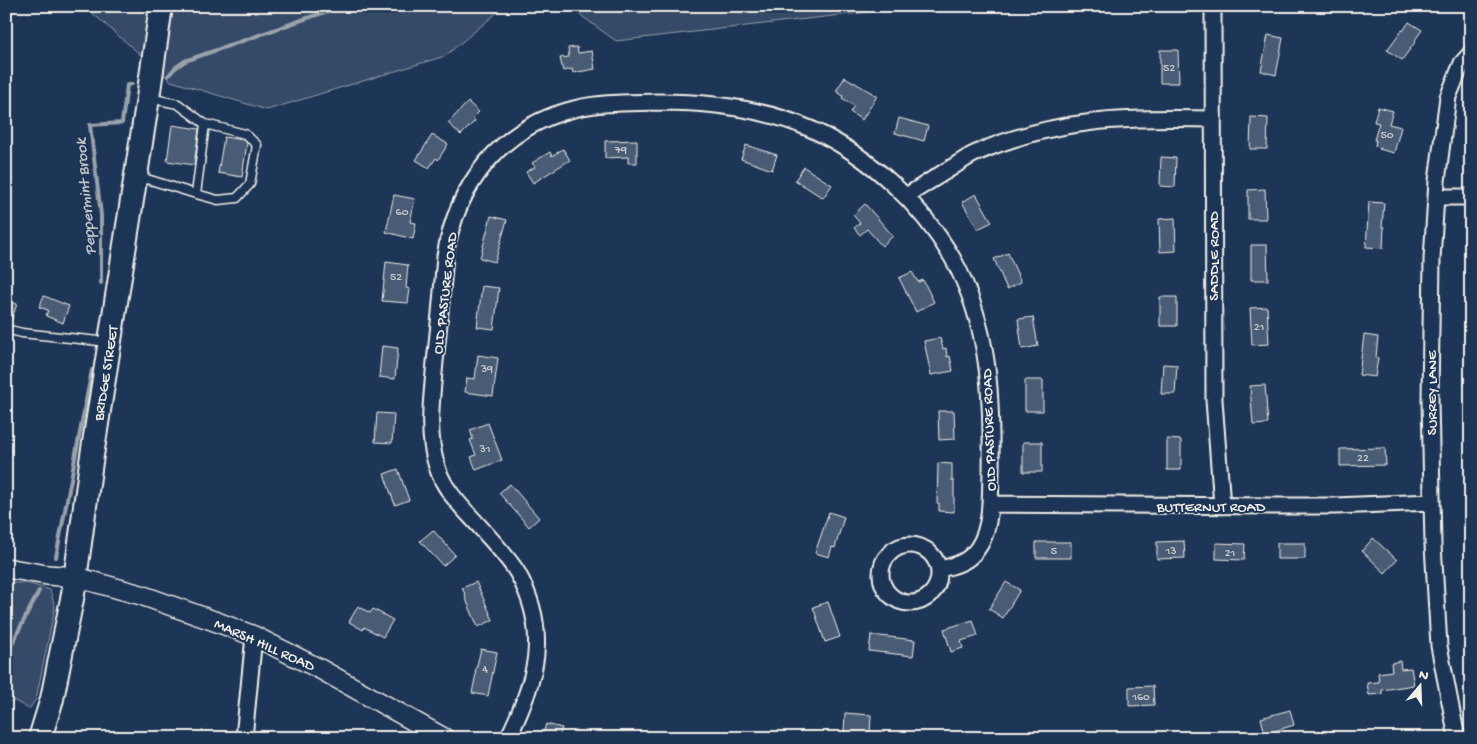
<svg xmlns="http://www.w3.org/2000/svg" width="1477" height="744" font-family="'Gochi Hand',sans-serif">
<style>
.green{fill:#354a67;stroke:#949ea8}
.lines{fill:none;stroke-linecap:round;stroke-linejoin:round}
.stream{stroke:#9aa2ab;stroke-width:4}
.building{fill:#485b74;stroke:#f4f1e8}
.service-casing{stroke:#f4f1e8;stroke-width:11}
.minor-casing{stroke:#f4f1e8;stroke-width:19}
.tertiary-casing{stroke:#f4f1e8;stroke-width:22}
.primary-casing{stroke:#f4f1e8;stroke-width:26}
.service{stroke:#1d3557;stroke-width:8}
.minor{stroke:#1d3557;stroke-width:15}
.tertiary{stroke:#1d3557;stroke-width:19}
.primary{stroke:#1d3557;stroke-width:22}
.labels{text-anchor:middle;stroke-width:4;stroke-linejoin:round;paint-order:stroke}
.number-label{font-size:12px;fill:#c9cccb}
.street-label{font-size:15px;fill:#f4f1e8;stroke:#1d3557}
.water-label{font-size:16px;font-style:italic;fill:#c0c3c4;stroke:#1d3557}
</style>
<rect width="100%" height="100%" fill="#1d3557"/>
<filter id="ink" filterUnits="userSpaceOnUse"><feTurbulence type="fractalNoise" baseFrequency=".02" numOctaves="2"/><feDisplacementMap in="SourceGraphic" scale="10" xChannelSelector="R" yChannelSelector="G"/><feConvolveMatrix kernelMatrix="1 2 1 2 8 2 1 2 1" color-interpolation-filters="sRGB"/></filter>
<g filter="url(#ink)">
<path class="green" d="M84,6h421l-60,50 -178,54 -96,-29z
M568,6h352l-304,35z
M6,582l24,2 20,6 5,17 -19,92 -7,10 -14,-8 -9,1z"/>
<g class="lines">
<path class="stream" d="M168,76l7,-8 10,-7 157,-55
M101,283v-68l-11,-90 32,-2 5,-38 5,-1
M56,557l36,-187
M6,655l33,-64"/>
</g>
<path class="building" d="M1409,22l13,8 -7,10 1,1 -14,19 -15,-10 15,-20 1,1z
M1268,35l15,3 -7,37 -15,-4z
M577,47l1,6 14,-2 3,18 -22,4 -1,-4 -9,2 -3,-13 9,-1 -1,-9z
M1160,50h18l1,33h-19z
M845,77l32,19 -15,24 -12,-8 4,-6 -12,-8 1,-2 -7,-5z
M468,102l11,10 -6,6 2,3 -14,14 -13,-12z
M1378,107l15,4 -4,13 12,3 -7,26 -15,-4 1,-2 -5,-1 1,-6h-2l5,-17 -5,-1z
M1251,117l17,1 -1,31h-17z
M899,118l29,8 -4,15 -29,-8z
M172,125l27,4 -5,36 -27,-4z
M432,135l16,9 -10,16 -2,-2 -7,10 -13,-8z
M224,137l19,3 4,3 -5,34 -24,-4z
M637,140v23h-9v-6l-23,1v-17z
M746,145l31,10 -5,15 -31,-11z
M563,149l7,11 -37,23 -7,-11 9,-5 -3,-4 18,-11 2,4z
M1161,157l15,1 -1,29 -15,-1z
M804,167l28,18 -9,13 -28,-18z
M1265,189l1,30h-18v-29z
M976,194l16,28 -14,7 -16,-27z
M394,195l21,4 -5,23 6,1 -3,16 -27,-7z
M1369,202l15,1 -2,24h2l-1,21 -17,-1z
M865,204l28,32 -11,10 -15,-17 -7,6 -6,-7 6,-5 -7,-8z
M491,216l16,4 -12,42 -15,-4z
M1175,218l1,33 -16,1 -1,-33z
M1251,245h16l1,35h-17z
M1008,253l13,29 -14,7 -13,-30z
M386,262l22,3 -2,23 4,1 -2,14 -26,-2z
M912,272l6,10 5,-2 11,22 -18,10 -17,-34z
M482,286l17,2 -5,41 -17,-2z
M44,296l25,10 -6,17 -17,-7 2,-6 -9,-3z
M1160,297h17v29h-17z
M6,300l11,4 -7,20h-4z
M1267,307l2,37 -17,1 -2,-37z
M1033,317l5,29 -16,3 -4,-30z
M1364,335l14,2 -2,20 2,1 -3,19 -16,-2z
M940,338l3,11 3,-1 1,9 3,-1 3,15 -22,4 -7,-34z
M382,346l16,2 -3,31 -16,-2z
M478,355l20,3 -5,38 -28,-4 2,-14 8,1z
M1163,364l14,1 -2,29h-14z
M1025,380h18v31h-18z
M1265,385l3,39 -15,1 -3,-39z
M938,411h16l1,28 -16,1z
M377,413l17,1 -2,29 -17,-1z
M488,423l14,37 -26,10 -5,-13 5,-2 -6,-15 3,-1 -3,-9z
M1167,439l14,1v30h-14z
M1023,442h19v30h-19z
M1385,448l1,17 -46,1v-17z
M938,463l14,1v17h2v31l-15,-1v-8h-2z
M398,469l11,31 -14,5 -11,-31z
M510,484l29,34 -10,9 -30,-34z
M829,512l15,5 -9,31 -3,-1 -3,10 -14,-4z
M433,530l22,25 -12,11 -23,-25z
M1373,538l24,22 -12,13 -23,-22z
M1184,541l1,17 -28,1v-17z
M1036,542h35v16h-35z
M1216,543l29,1 -1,16 -28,-1z
M1277,543h28v16h-28z
M476,582l17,38 -15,7 -13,-30 1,-1 -4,-8z
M1006,582l14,8 -17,28 -14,-9z
M828,602l12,35 -15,5 -12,-35z
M358,606l12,7 3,-4 20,11 -10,17 -19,-10 -1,3 -14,-8z
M973,620l5,16 -17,5 2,7 -12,4 -7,-23z
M871,635l44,5 -2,16 -44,-5z
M481,649l16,3 -9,44 -16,-3 4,-19 -1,-1z
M1400,661l1,8 10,-1 3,17 -32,5v4l-13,1 -2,-12 12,-1 -1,-9 14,-2 -1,-8z
M1153,686l1,19 -25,1v-19z
M1290,710l4,15 -29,9 -4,-16z
M845,713l26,2 -1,20 -26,-2z
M546,724l16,4 -3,10h-17z"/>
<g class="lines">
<g class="service-casing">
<path id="service" d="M137,176l59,18 9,-70 -27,-20 -29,-6
M196,194l22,6 19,-2 13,-14 7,-39 -12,-11 -40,-10
M6,329l16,4 86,9"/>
</g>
<g class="minor-casing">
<path id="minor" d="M1213,6l1,394 8,106
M906,196c15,-9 30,-19 45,-28 8,-5 15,-10 23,-14 80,-36 154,-37 239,-35
M1436,197h35
M990,504l286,2h59l97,-4
M881 574a29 29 0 1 1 58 0a29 29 0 1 1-58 0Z
M244,738l10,-102
M508,738c28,-57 43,-106 9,-166 -10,-16 -24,-30 -36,-44 -16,-18 -37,-37 -44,-61 -11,-34 -5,-70 -2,-105 4,-35 7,-70 10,-106 12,-72 56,-129 129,-147 27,-7 56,-6 84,-7 53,0 106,6 155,28 58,27 108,74 140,129 37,67 39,138 38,212 -1,27 2,65 -20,85 -8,8 -21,11 -32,13
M1457,738l-18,-92 -6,-101 -3,-146 2,-140 5,-78 11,-84 14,-34 9,-10"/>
</g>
<g class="tertiary-casing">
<path id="tertiary" d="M6,568l41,7 29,2 65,18 76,27 37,14 66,33 124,69"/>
</g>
<g class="primary-casing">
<path id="primary" d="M40,738l12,-39 21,-105 18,-132 57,-364 13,-92"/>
</g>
<use href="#service" class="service"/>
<use href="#minor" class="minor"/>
<use href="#tertiary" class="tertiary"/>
<use href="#primary" class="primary"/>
</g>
</g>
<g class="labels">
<g class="number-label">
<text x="1169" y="71">52</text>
<text x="1387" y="138">50</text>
<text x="621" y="153">79</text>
<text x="402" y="215">60</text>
<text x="396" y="280">52</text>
<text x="1259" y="330">21</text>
<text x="487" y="372">39</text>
<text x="485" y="452">31</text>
<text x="1363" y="461">22</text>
<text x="1054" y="554">5</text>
<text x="1171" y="554">13</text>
<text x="1230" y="556">21</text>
<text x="485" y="672">4</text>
<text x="1141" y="700">160</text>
</g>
<g class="street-label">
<text transform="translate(1213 256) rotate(-90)" y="5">SADDLE ROAD</text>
<text transform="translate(444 293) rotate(-83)" y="5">OLD PASTURE ROAD</text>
<text transform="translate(105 373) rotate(-81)" y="5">BRIDGE STREET</text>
<text transform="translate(1431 393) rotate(-90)" y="5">SURREY LANE</text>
<text transform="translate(988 430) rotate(-92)" y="5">OLD PASTURE ROAD</text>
<text x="1211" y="511">BUTTERNUT ROAD</text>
<text transform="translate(265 644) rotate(24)" y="5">MARSH HILL ROAD</text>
</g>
<g class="water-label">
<text transform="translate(84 197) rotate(-95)" y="6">Peppermint Brook</text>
</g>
</g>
<rect width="1477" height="744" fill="none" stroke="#1d3557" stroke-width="25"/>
<rect x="12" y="12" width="1452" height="719" fill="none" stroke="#f4f1e8" stroke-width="2" filter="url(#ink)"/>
<g transform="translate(1420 686) rotate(19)" stroke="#1d3557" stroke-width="4" paint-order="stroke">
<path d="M0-4L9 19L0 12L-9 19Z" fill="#f4f1e8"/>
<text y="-8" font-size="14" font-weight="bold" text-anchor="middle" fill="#f4f1e8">N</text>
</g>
</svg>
